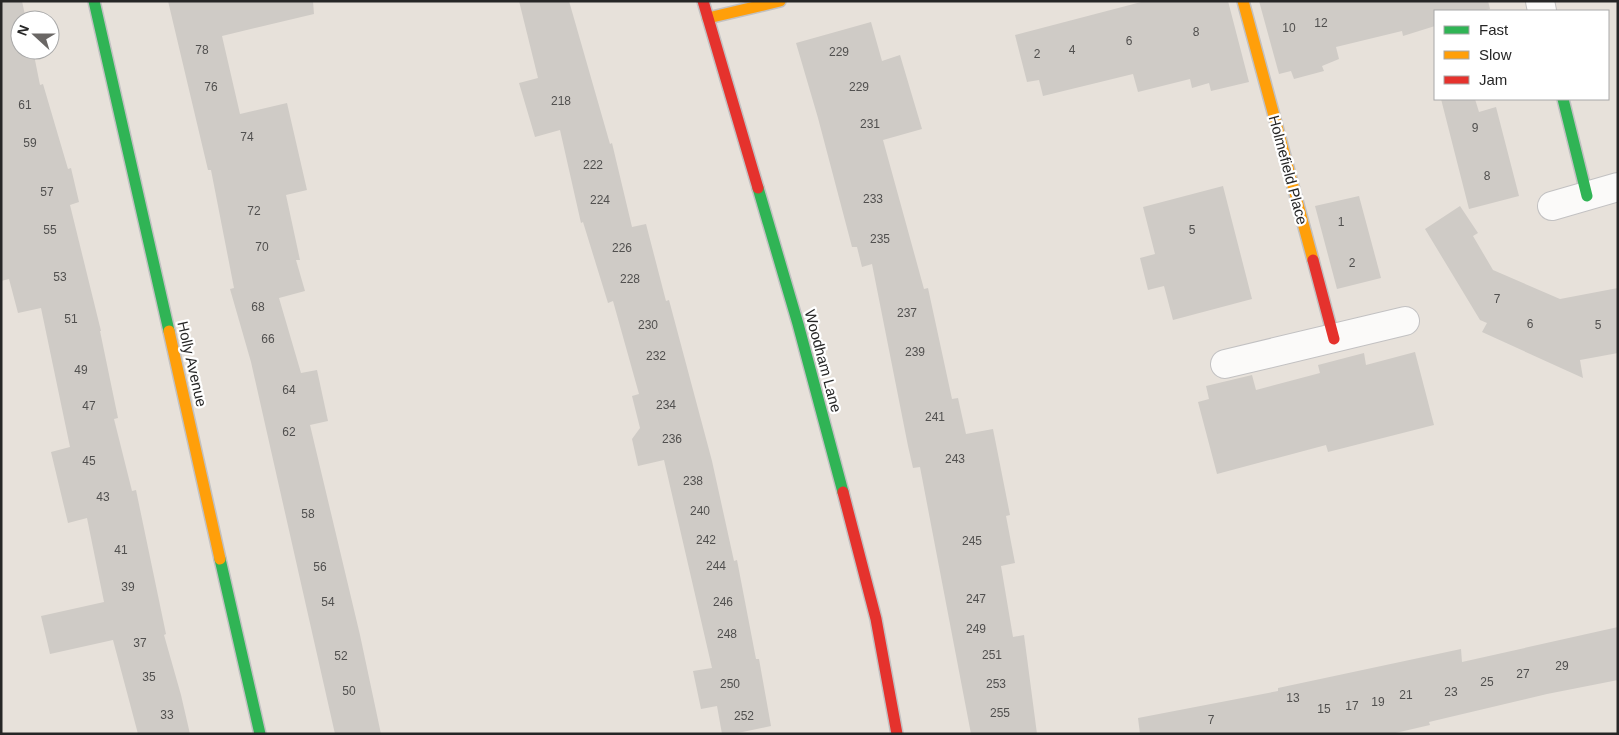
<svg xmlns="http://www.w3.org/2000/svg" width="1619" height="735" font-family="Arial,sans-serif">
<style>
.building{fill:#cfcbc6}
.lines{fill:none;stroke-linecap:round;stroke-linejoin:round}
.street-casing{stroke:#c2c1c2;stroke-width:30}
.fast-casing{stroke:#c2c1c2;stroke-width:14}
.slow-casing{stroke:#c2c1c2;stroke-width:14}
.jam-casing{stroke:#c2c1c2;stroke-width:14}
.street{stroke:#fbfaf9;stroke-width:28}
.fast{stroke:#30b455;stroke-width:11}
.slow{stroke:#ff9f0a;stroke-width:11}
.jam{stroke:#e5322d;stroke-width:11}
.labels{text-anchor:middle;stroke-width:4.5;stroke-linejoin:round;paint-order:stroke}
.number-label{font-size:12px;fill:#51504f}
.street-label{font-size:15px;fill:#262626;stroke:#fff}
</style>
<rect width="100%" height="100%" fill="#e7e1da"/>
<path class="building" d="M1,1h21l4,19h-6v30h13l7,35 3,-1 25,85 3,-1 8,34 -9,3 31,126h-1l18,87 -4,1 18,72 4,-1 30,144 -2,1 17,60 9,39h-52l-25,-94 -63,14 -9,-38 63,-14 -17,-84 -19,5 -17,-71 19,-5 -29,-139 -23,5 -9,-34 -8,2z
M168,1h145l1,13 -92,22 18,78 47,-11 20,87 -21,5 14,65h-4l9,31 -26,7 22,75 16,-3 11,51 -18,4 50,210 21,99h-46l-84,-372 -21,-73 4,-1 -23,-118h-3z
M519,1h50l41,143 2,-1 20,84 14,-3 20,77 3,-1 43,161 22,100 3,-1 19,99h3l12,67 -38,8h-11l-5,-28 -16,3 -8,-38 19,-3 -48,-208 -26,6 -6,-27 8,-11 -8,-32 7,-2 -26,-93 -5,2 -25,-81 -2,1 -21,-93 -25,7 -16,-54 19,-5z
M1145,1h83l21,81 -38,9 -2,-8 -17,5 -2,-9 -52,13 -5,-18 -90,22 -4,-16 -12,2 -12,-47z
M1259,1h229l2,8 -8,2h-47v15l-32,10 -1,-5 -66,16 3,12 -17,7 2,5 -30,8 -3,-8 -12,3z
M871,22l11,39 18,-6 22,74 -39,11 41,149 4,-1 24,111 6,-1 8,36 27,-5 17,86 -4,1 9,47 -14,3 12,71 11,-2 13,99h-66l-51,-267 -7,1 -5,-22 -36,-182 -10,3 -5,-20h-5l-34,-129 -22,-75z
M1441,99h34l4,13 17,-5 23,89 -50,13z
M1223,186l29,113 -79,21 -9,-34 -16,4 -8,-32 15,-4 -12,-47z
M1359,196l22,82 -44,11 -22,-83z
M1460,206l18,27 -5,3 20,34 67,29 58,-11v65l-38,7 3,18 -101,-46 5,-9 -7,-3 -55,-91z
M1415,352l19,73 -106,27 -2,-7 -109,29 -19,-72 11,-3 -3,-13 46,-11 4,15 64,-17 -2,-8 46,-12 2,12z
M1618,627v53l-71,14 -118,28 1,3 -39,9h-251l-2,-16 140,-27v-3l183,-39 1,13z"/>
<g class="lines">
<g class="street-casing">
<path id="street" d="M1540,1l2,10
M1552,206l66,-19
M1225,364l180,-43"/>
</g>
<g class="fast-casing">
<path id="fast" d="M94,1l75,330
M1563,99l24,97
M758,188l40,136 45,168
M220,559l40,175"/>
</g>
<g class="slow-casing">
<path id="slow" d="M1243,1l70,259
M708,18l72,-17
M169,331l51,228"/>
</g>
<g class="jam-casing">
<path id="jam" d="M703,1l55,187
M1313,260l21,79
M843,492l33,127 21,115"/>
</g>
<use href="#street" class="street"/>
<use href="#fast" class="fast"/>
<use href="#slow" class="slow"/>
<use href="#jam" class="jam"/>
</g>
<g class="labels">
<g class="number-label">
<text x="1321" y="27">12</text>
<text x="1289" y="32">10</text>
<text x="1196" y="36">8</text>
<text x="1129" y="45">6</text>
<text x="202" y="54">78</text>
<text x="1072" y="54">4</text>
<text x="839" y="56">229</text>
<text x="1037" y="58">2</text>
<text x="211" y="91">76</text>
<text x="859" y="91">229</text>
<text x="561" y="105">218</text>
<text x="25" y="109">61</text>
<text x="870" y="128">231</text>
<text x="1475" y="132">9</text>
<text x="247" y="141">74</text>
<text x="30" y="147">59</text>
<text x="593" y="169">222</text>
<text x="1487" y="180">8</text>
<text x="47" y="196">57</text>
<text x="873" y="203">233</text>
<text x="600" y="204">224</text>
<text x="254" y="215">72</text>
<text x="1341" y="226">1</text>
<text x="50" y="234">55</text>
<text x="1192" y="234">5</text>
<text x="880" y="243">235</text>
<text x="262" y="251">70</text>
<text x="622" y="252">226</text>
<text x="1352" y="267">2</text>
<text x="60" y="281">53</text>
<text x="630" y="283">228</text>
<text x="1497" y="303">7</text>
<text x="258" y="311">68</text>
<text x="907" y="317">237</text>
<text x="71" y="323">51</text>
<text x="1530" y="328">6</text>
<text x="648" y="329">230</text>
<text x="1598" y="329">5</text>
<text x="268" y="343">66</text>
<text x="915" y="356">239</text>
<text x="656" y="360">232</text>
<text x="81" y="374">49</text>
<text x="289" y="394">64</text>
<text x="666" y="409">234</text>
<text x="89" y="410">47</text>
<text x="935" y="421">241</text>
<text x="289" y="436">62</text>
<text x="672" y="443">236</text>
<text x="955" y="463">243</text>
<text x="89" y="465">45</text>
<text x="693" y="485">238</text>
<text x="103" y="501">43</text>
<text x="700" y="515">240</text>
<text x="308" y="518">58</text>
<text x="706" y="544">242</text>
<text x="972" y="545">245</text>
<text x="121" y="554">41</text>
<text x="716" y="570">244</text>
<text x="320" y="571">56</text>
<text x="128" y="591">39</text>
<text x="976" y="603">247</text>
<text x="328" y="606">54</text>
<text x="723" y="606">246</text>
<text x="976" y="633">249</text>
<text x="727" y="638">248</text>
<text x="140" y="647">37</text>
<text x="992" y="659">251</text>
<text x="341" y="660">52</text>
<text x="1562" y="670">29</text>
<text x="1523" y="678">27</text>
<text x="149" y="681">35</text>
<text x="1487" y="686">25</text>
<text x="730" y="688">250</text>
<text x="996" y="688">253</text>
<text x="349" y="695">50</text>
<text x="1451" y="696">23</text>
<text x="1406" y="699">21</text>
<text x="1293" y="702">13</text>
<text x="1378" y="706">19</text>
<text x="1352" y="710">17</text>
<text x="1324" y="713">15</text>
<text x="1000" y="717">255</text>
<text x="167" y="719">33</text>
<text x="744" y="720">252</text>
<text x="1211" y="724">7</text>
</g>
<g class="street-label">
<text transform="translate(1288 170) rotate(75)" y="5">Holmefield Place</text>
<text transform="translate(823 361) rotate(75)" y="5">Woodham Lane</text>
<text transform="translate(192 364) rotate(77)" y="5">Holly Avenue</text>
</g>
</g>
<rect width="1619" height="735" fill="none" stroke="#262626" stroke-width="5"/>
<rect x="1434" y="10" width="175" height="90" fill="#ffffff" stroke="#a8a8a8"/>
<rect x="1444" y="26" width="25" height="8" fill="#30b455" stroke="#a8a8a8"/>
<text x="1479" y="35" font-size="15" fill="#262626">Fast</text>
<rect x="1444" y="51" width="25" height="8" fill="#ff9f0a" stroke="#a8a8a8"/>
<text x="1479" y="60" font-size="15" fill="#262626">Slow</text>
<rect x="1444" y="76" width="25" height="8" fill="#e5322d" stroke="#a8a8a8"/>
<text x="1479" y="85" font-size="15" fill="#262626">Jam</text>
<g transform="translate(35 35) rotate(291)"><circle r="24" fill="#ffffff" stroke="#a8a8a8"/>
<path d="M0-4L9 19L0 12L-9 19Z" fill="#6a6765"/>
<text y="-8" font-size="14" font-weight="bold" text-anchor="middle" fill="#262626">N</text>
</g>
</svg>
